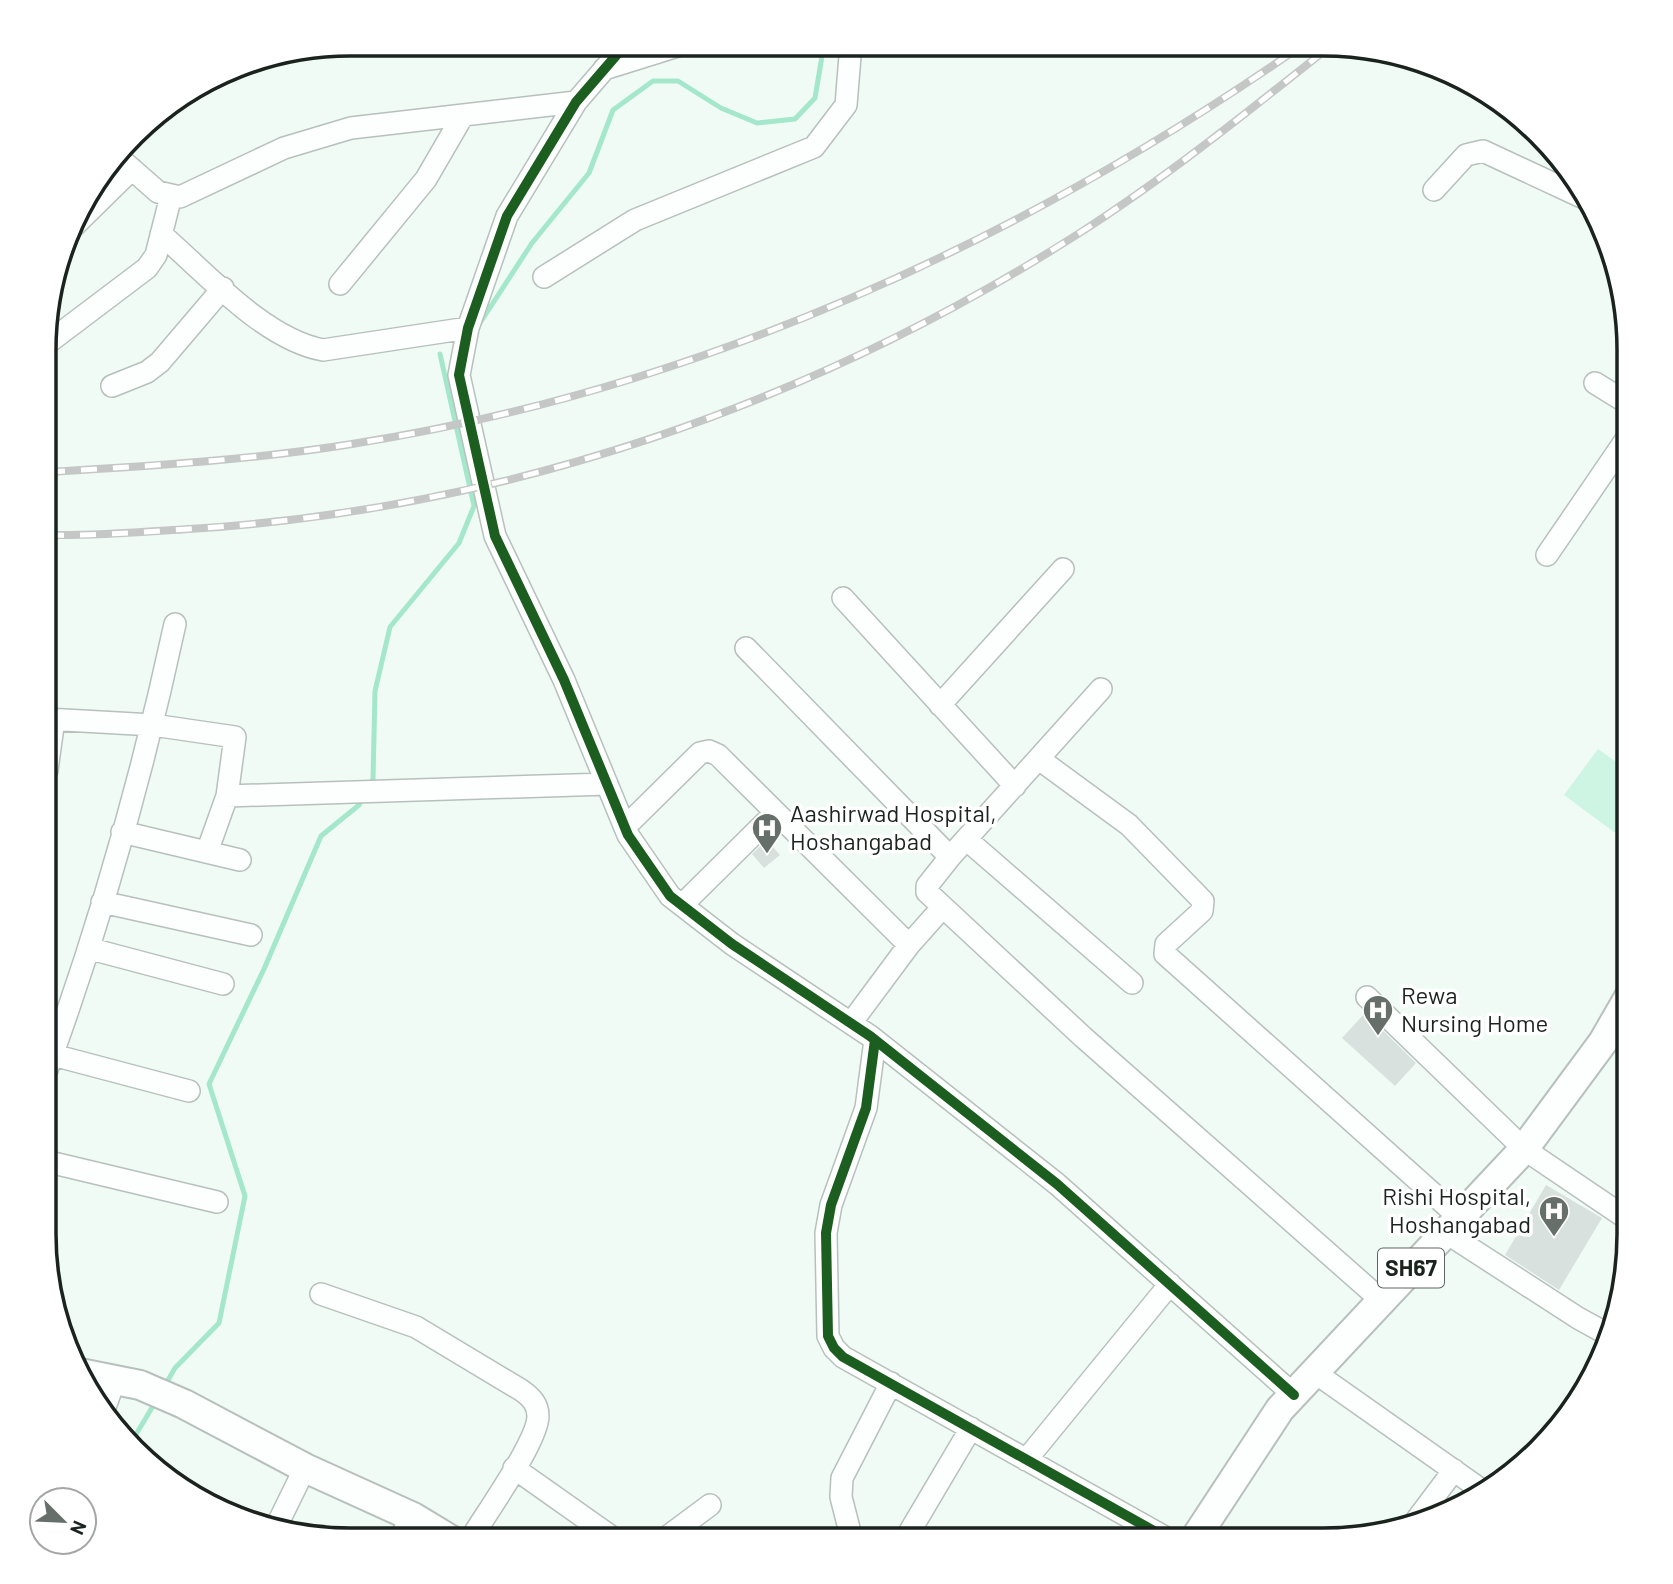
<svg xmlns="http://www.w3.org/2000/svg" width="1673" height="1584" font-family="Barlow,sans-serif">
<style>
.green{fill:#cef4e3}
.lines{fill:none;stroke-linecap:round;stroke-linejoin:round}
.stream{stroke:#a4e7cb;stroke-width:5}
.building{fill:#d8e1dd}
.minor-casing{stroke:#b7c0bc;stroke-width:24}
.major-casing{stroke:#b7c0bc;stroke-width:32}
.minor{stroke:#fdfefe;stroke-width:21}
.major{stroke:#fdfefe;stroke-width:28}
.rail-casing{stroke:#c4c7c6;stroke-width:8}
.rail{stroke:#fff;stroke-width:5;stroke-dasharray:16;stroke-linecap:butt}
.cycleway-casing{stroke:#fff;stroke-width:15}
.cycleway{stroke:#1b5e20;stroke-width:10}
.labels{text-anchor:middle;stroke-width:7;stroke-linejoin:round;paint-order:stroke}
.shield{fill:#fff;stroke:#5f6562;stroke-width:2}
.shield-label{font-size:23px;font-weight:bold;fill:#1b231f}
.poi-label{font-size:24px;fill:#1b231f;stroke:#fff;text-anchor:start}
.rim{fill:none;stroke:#1b231f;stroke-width:3.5}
</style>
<rect width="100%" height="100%" fill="#f0fbf6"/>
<path class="green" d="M1598,749l31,22v72l-65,-48z"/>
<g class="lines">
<path class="stream" d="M478,326l54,-83 57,-70 24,-63 40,-29h25l43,27 36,15 38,-4 20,-21 9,-54
M369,786l4,-7 2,-88 15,-64 69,-84 15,-37 -34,-152
M164,1387l11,-19 44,-45 26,-127 -36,-112 55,-115 57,-133 38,-31 4,-7
M132,1441l24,-40"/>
</g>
<path class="building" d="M767,840l13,15 -16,13 -12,-14z
M1365,1013l51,50 -21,23 -53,-48z
M1546,1185l56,33 -43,72 -54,-35z"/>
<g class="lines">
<g class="minor-casing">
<path id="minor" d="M626,44l-50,58 -69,114 -39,112 -9,47 36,161 69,144 64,155 42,61 62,48 138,92 187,148 237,211
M604,69l80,-25
M118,157l40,35 22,5 104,-49 67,-20 225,-26
M1434,190l32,-35 17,-4 101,47
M74,226l58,-57
M161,234c46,40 103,105 162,116l145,-22
M544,277l91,-57 179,-73 32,-42 5,-61
M340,284l86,-105 36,-62
M49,342l98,-74 9,-13 15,-59
M1595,383l34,21
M112,386l35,-14 13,-10 63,-74
M1547,555l82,-120
M843,598l172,188
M746,648l204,209
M1101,689l-151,168 -23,29v6l156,145 298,263
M940,705l123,-136
M47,719l106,6 82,12 -8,59 -20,56
M1039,759l90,66 74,76 -1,10 -36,33 -1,10 294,263
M47,770l7,-51
M227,796l380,-12
M625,827l75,-74 9,-2 9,4 191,190 -58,78
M122,832l118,28
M966,839l166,144
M102,902l149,33
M682,905l92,-91
M909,945l32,-36
M91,949l132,35
M1367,997l157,152 105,71
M875,1040l-9,68 -35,97 -5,28 2,103 6,12 9,9 327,183
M53,1055l136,36
M45,1075c54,-147 97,-298 130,-451
M45,1161l172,41
M1445,1232l133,86 29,16
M321,1294l95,33 105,63c10,7 17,14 17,26 0,25 -53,99 -68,124
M1314,1372l169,119
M103,1413l12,-34
M1026,1460l144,-176
M514,1468l102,72
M277,1525l28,-57
M1412,1526l42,-56
M910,1531l61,-103
M398,1540l15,-23
M663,1540l47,-35
M852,1540l-11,-43 1,-19 49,-95"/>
</g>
<g class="major-casing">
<path id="major" d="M80,1373l60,12 44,19 121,64 108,49 38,23
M1194,1540l86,-131 244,-260 79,-107 26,-45"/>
</g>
<use href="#minor" class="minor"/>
<use href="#major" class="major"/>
<g class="rail-casing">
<path id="rail" d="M49,472c101,-6 202,-12 303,-28 344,-54 667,-201 952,-400
M48,535c47,1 94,-3 141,-6 315,-19 623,-125 889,-295 89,-57 172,-124 255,-190"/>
</g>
<use href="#rail" class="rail"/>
<g class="cycleway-casing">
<path id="cycleway" d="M626,44l-50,58 -69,114 -39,112 -9,47 36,161 69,144 64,155 42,61 62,48 138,92 187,148 237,211
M875,1040l-9,68 -35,97 -5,28 2,103 6,12 9,9 327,183"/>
</g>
<use href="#cycleway" class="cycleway"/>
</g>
<defs>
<g id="hospital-pin" transform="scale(1.575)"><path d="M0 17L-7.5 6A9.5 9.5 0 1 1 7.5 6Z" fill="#666f6a" stroke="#fff"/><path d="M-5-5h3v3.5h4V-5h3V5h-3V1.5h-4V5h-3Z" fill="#fff"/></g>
</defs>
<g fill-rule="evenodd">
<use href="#hospital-pin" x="767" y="828"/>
<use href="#hospital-pin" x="1378" y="1010"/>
<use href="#hospital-pin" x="1554" y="1211"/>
</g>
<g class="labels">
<rect class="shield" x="1378" y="1248.5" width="66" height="39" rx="5"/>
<g class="shield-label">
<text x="1411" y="1276">SH67</text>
</g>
<g class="poi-label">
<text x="790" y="822">Aashirwad Hospital,<tspan x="790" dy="28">Hoshangabad</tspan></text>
<text x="1401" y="1004">Rewa<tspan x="1401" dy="28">Nursing Home</tspan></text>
<text x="1531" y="1205" text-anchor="end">Rishi Hospital,<tspan x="1531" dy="28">Hoshangabad</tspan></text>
</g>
</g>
<path d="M0 0H1673V1584H0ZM350 56H1323A294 294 0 0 1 1617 350V1234A294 294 0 0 1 1323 1528H350A294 294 0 0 1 56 1234V350A294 294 0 0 1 350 56Z" fill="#fff" fill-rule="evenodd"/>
<path class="rim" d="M350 56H1323A294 294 0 0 1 1617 350V1234A294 294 0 0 1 1323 1528H350A294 294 0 0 1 56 1234V350A294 294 0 0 1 350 56Z"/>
<g transform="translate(63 1521) rotate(114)"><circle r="33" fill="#ffffff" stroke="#a4a7a5" stroke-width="2"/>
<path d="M0-5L12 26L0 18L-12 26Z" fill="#666f6a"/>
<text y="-10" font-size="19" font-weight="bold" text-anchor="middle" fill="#1b231f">N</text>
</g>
</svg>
